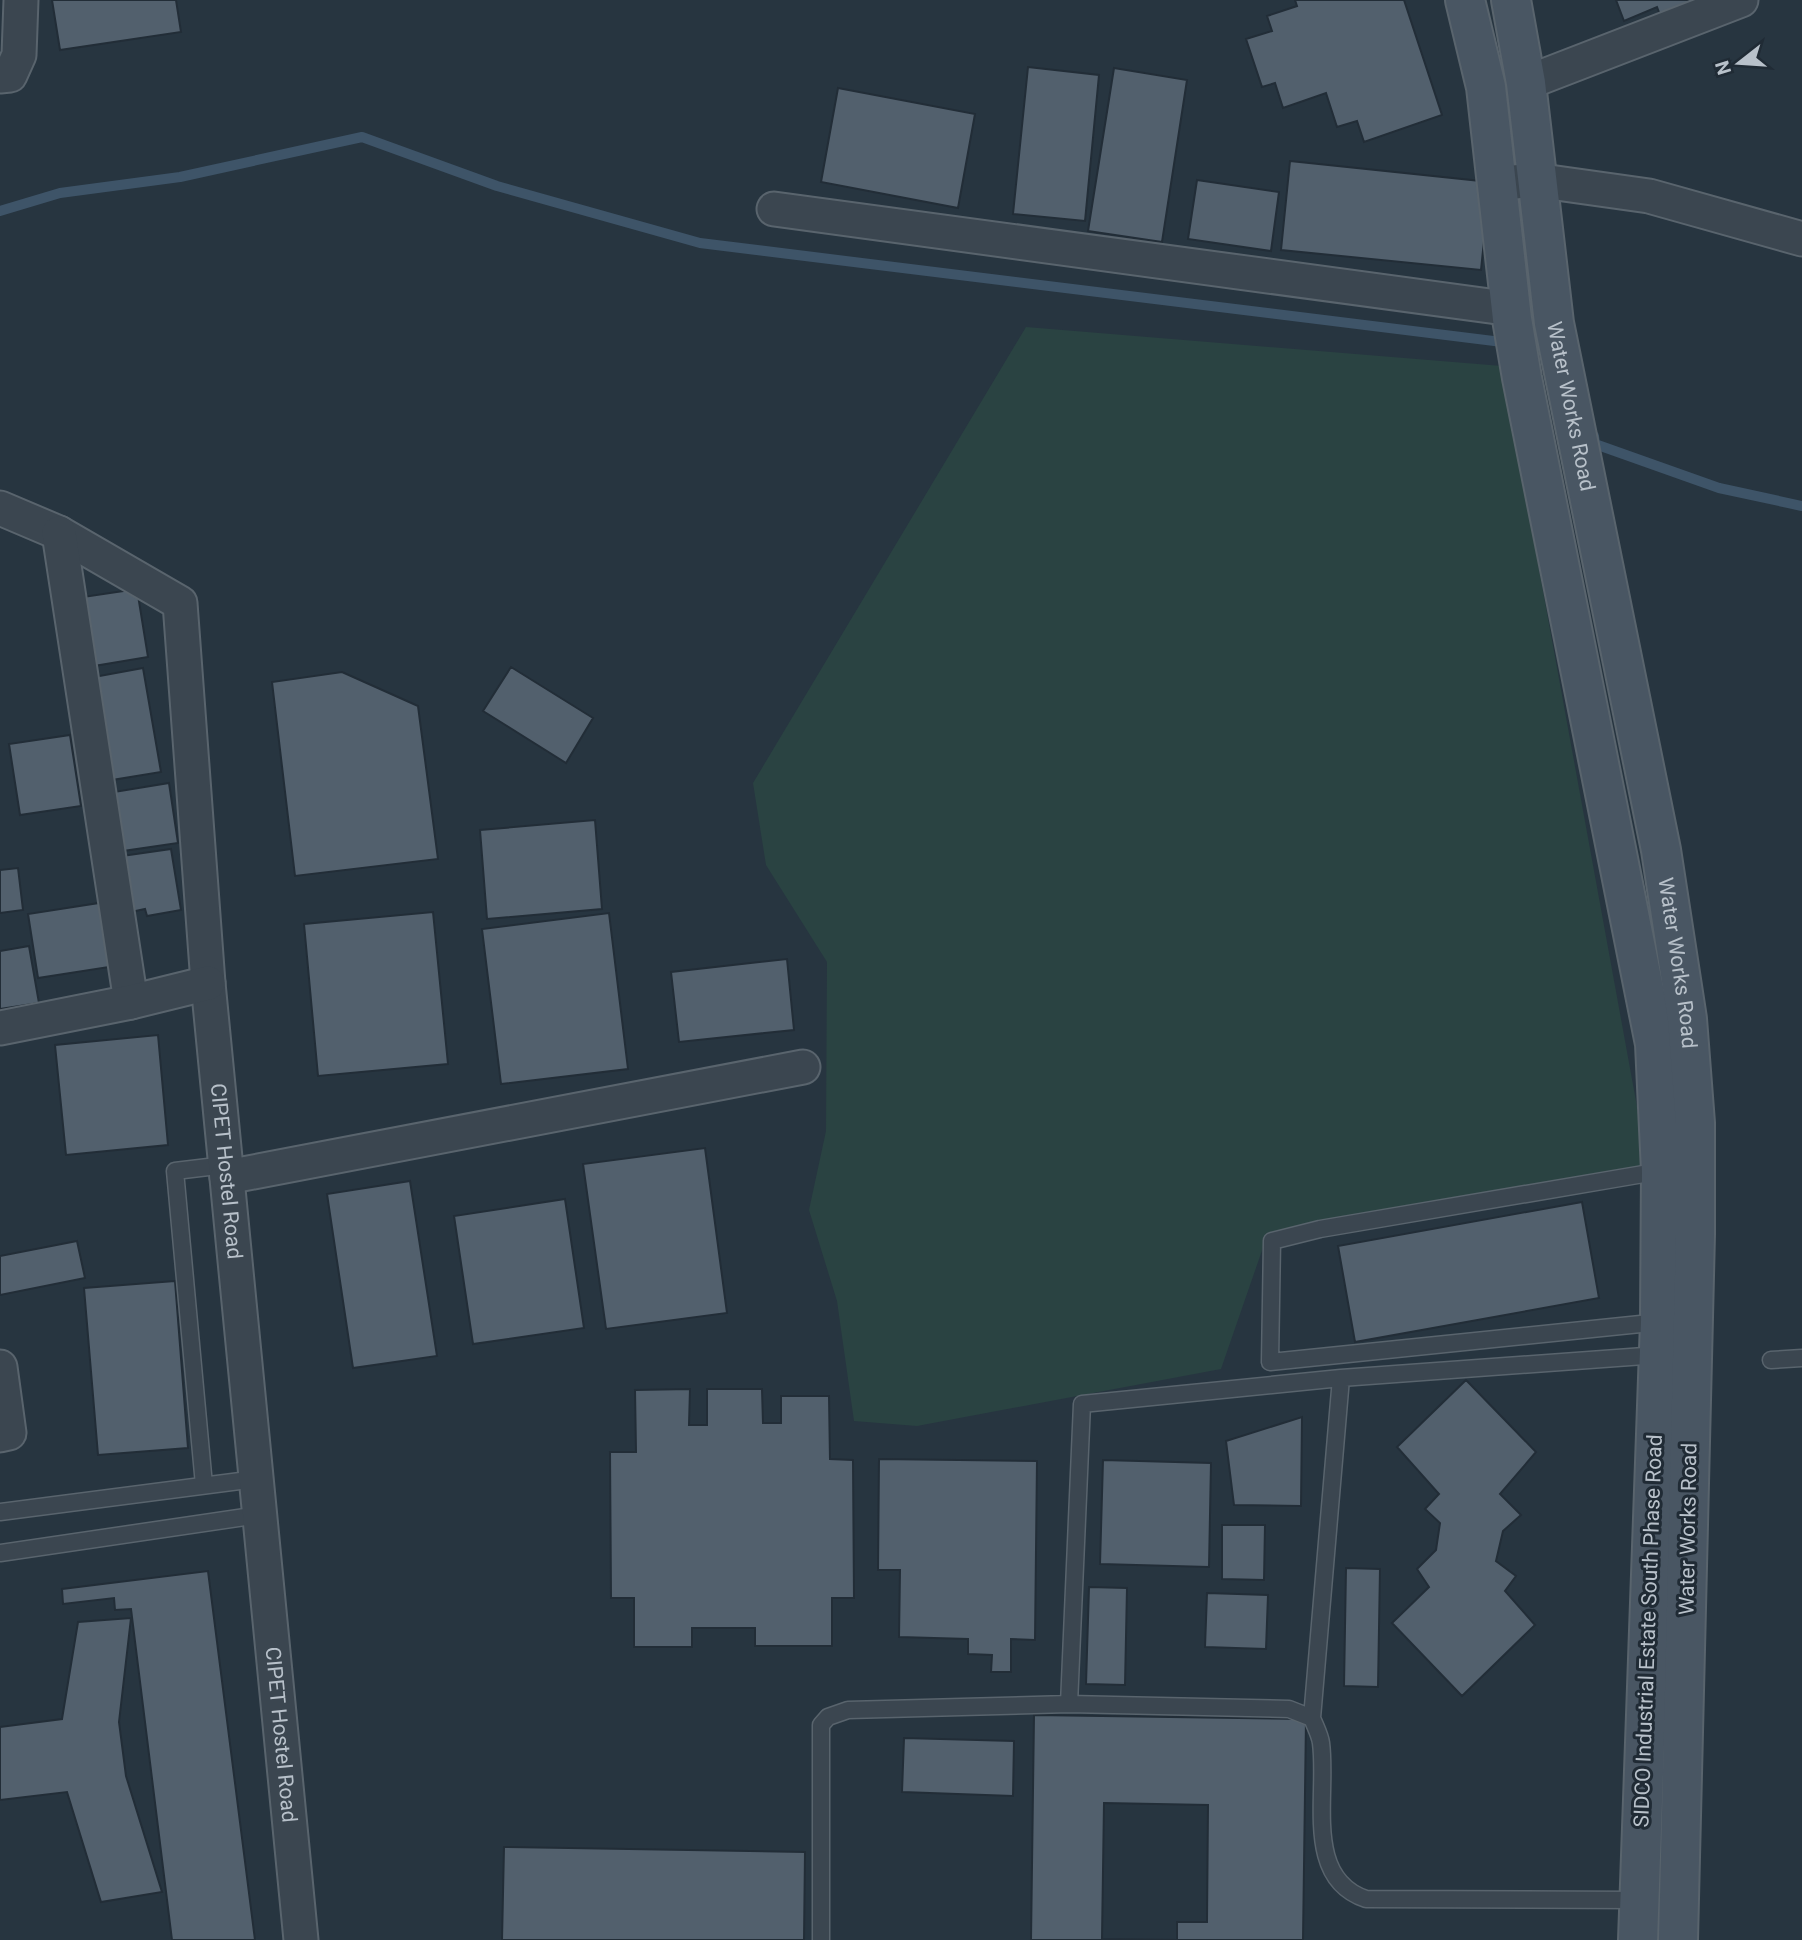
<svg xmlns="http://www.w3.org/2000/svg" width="1802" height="1940" font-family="Roboto,sans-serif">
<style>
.green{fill:#2a4342}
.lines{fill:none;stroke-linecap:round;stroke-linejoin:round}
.stream{stroke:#3e5468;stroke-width:10}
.building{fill:#52606d;stroke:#222d37;stroke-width:2;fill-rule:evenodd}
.service-casing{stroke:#59646d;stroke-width:19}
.minor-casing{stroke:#59646d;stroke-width:37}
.secondary-casing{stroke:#59646d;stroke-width:42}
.service{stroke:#3b4650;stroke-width:16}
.minor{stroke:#3b4650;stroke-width:33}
.secondary{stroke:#495663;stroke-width:38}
.labels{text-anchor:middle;stroke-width:6;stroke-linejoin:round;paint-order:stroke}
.street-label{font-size:21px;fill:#b8c1ca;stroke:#202b35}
</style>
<rect width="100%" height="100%" fill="#273540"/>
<path class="green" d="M1026,327l476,39 146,801 -382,72 -45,130 -304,57 -63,-5 -17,-120 -28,-91 17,-79 1,-169 -61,-97 -13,-82z"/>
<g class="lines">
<path class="stream" d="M0,211l60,-18 120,-16 182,-40 135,49 203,57 851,105
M1594,436l1,8 124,44 83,18"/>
</g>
<path class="building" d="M52,0h124l5,32 -121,18z
M1295,0h109l38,115 -78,27 -7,-21 -20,6 -11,-34 -43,15 -8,-25 -13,4 -16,-48 26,-8 -5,-15 30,-10z
M1616,0h96l-50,20 -5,-13 -33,14z
M1028,67l71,8 -14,146 -72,-7z
M1114,68l73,12 -25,162 -74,-11z
M838,88l137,26 -17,94 -137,-26z
M1290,161l200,21 -9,88 -200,-20z
M1197,180l82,12 -8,59 -83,-12z
M137,589l11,68 -54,9 -11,-69z
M511,667l82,51 -27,45 -83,-52z
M143,668l18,104 -49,8 -18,-103z
M342,672l76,34 20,153 -143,17 -23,-194z
M70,735l11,71 -61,9 -11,-71z
M169,783l9,60 -55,8 -9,-59z
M595,820l7,89 -115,10 -7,-89z
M171,849l10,61 -34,6 -2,-7 -14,3 -9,-56z
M18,868l5,42 -23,3v-43z
M99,903l10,64 -71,11 -10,-64z
M433,912l15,152 -130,12 -14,-152z
M609,913l19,156 -127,15 -19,-155z
M29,946l10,57 -39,6v-58z
M787,959l7,71 -115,12 -8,-70z
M158,1035l10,110 -102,10 -11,-110z
M705,1148l22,165 -121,16 -23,-165z
M410,1181l27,175 -84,12 -26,-174z
M565,1199l19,129 -111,16 -19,-128z
M1582,1202l17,96 -244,44 -17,-96z
M77,1241l8,37 -85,17v-39z
M175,1281l13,167 -90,7 -14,-167z
M1466,1380l70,72 -36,42 21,21 -18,16 -7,30 20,15 -11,15 30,34 -73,71 -70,-73 37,-36 -12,-18 19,-19 4,-27 -15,-14 14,-15 -42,-47z
M690,1389l-1,36h18v-36h55l1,34h18v-27h48l1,63 23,1 1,138h-22v48h-77v-18h-63v19h-58v-49h-23l-1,-146h26l-1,-62z
M1302,1417l-1,89 -67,-1 -8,-64z
M879,1459l158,2 -2,179 -24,-1v33h-20l1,-17 -24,-1v-15l-69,-2 1,-67h-22z
M1103,1460l108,3 -2,104 -109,-3z
M1222,1525h43l-1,55 -42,-1z
M1346,1568l34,1 -2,118 -34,-1z
M208,1571l47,369h-83l-41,-331 -16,1 -1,-12 -51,6 -1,-15z
M1089,1587l38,1 -2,97 -39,-1z
M1207,1593l61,2 -2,54 -61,-2z
M131,1618l-12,104 7,54 36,116 -61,10 -34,-110 -67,8v-73l62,-8 16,-97z
M1034,1715l272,4 -3,221h-272zM1104,1803l104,2 -1,117h-30v18l-75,-1z
M904,1738l110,3 -1,55 -111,-4z
M504,1847l301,5 -1,88h-302z"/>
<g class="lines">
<g class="service-casing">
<path id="service" d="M1660,1322l-390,40 2,-121 48,-12 341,-58
M1771,1360l31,-2
M204,1485l-29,-314 50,-6
M0,1512l256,-33
M0,1553l259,-38
M1069,1704l13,-300 259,-26 317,-23
M1312,1718l29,-340
M821,1940v-215l7,-8 20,-7 221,-6 220,5 23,9c3,8 8,17 9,25 7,52 -18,135 45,156l273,1"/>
</g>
<g class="minor-casing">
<g id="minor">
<path d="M0,76l10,-1 9,-20 2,-55"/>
<path d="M1526,83l215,-83"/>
<path d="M1514,182l21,-2 114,16 153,43"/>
<path d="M774,209l738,100"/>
<path id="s1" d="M0,508l59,25 121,70 28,380 93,957"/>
<path d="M59,533l72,469"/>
<path d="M0,1028l131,-26 77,-19"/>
<path d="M227,1177l576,-110"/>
<path d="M0,1367l9,66 -9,2"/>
</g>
</g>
<g class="secondary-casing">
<g id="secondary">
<path d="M1465,0l21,87 26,232 10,59 133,666 6,127 -1,151 -22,618"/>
<path id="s2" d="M1511,0l15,83 28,240 107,527 26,169 8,104v111l-17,706"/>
</g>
</g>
<use href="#service" class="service"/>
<use href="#minor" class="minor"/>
<use href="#secondary" class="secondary"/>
</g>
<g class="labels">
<g class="street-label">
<text dy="7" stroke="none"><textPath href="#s2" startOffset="411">Water Works Road</textPath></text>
<text dy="7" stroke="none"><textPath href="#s2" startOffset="978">Water Works Road</textPath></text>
<text dy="7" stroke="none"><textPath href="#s1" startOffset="774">CIPET Hostel Road</textPath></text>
<text transform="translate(1688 1529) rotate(-89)" y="7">Water Works Road</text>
<text transform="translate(1648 1631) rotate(-88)" y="7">SIDCO Industrial Estate South Phase Road</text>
<text dy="7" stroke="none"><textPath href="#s1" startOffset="1340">CIPET Hostel Road</textPath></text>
</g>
</g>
<g transform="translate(1739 63) rotate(253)" stroke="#202b35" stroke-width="5" paint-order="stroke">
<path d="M0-5L12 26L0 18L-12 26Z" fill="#b8c1ca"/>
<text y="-10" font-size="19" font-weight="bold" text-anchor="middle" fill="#b8c1ca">N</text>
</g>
</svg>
